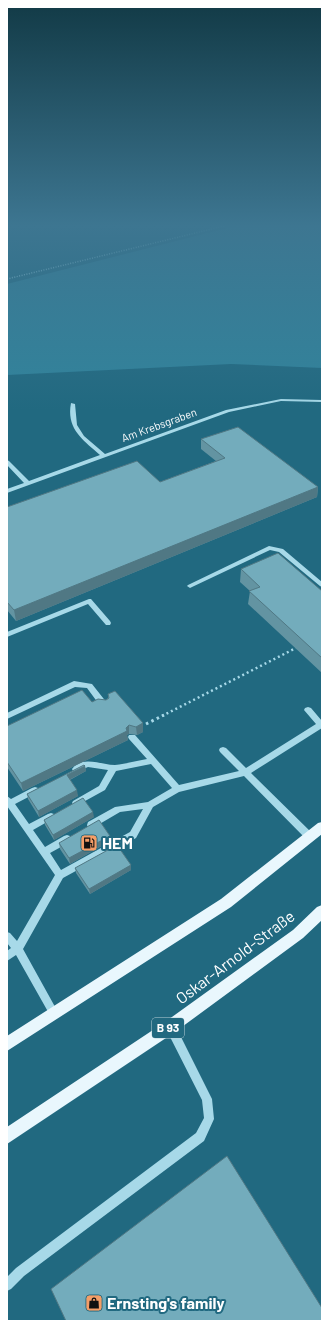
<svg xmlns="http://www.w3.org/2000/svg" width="329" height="1328" font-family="Barlow,sans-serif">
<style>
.green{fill:#31849c}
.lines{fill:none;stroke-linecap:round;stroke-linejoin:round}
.path-far2{stroke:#a7d9e8;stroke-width:1.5;stroke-dasharray:1 1.5;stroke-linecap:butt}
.path-far1{stroke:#a7d9e8;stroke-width:2.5;stroke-dasharray:2 3;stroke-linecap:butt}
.path{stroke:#a7d9e8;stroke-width:3;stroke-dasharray:2.5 3.5;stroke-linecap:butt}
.minor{fill:#a7d9e8;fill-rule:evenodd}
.major{fill:#e9f7fd;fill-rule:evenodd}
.wall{fill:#6394a2}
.shaded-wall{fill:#507884}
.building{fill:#73acbc;stroke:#507884}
.labels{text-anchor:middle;stroke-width:4;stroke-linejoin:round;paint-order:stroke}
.far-street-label{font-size:11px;fill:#fff;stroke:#216980}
.shield{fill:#216980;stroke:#bcd2d9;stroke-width:1}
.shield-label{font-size:12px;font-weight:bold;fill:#fff}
.near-poi-label{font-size:16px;font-weight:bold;fill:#fff;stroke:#216980;text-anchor:start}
.near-street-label{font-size:16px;fill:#fff;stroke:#216980}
</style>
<rect width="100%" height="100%" fill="#216980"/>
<path class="green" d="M243,224h79v144l-91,-4 -224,11v-91z"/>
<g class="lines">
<path class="path-far2" d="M7,279l225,-55"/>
<path class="path-far1" d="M162,716l134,-68"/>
<path class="path" d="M146,724l18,-9"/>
<path class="minor" d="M281,399l41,1v2l-41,-1 -52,11 -222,81v-4l17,-6 -17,-18v-5l2,1 20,20 71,-26c-17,-15 -34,-26 -29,-52l4,1 2,21 7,11 21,18 121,-44z
M269,546l14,3 39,33v5l-2,-1 -41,-34 -9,-2 -78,37 -2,1 -3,-2 1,-1z
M89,599h2l19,22 1,2 -1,2h-4l-18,-21 -81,33v-5z
M74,681l18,3 15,19 1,2 -1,2h-6l-14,-19 -12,-1 -68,32v-6z
M308,707l3,1 11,13v7l-71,45 62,61 1,3 -1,3 -3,1 -3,-1 -63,-64 -65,16 -26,15 -17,31 -73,40 -40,71 36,65 -2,3 -3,2 -3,-2 -35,-62 -9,6v-10l4,-3 -4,-5v-11l3,1 7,8 38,-66 -48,-69v-10l4,3 21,-11 3,-1 3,1 1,2 -1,2 -23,12 14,20 19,-10 3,-1 3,1 1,2 -1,2 -21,12 12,17 19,-11 3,-1 3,1 1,3 -1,3 -20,11 11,17 69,-38 13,-23 -23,3 -29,17 -3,-1 -1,-3 1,-3 27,-15 33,-5 24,-14 -21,-24 -35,7 -11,19 -29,16 -3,-1 -1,-2 1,-2 26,-15 9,-16 -20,-3 -12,5 -3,-1 -1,-2c10,-14 29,-4 43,-4 10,-1 21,-4 32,-6l-18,-20 -1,-2 1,-2h6l44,50 60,-14 -19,-19 -1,-2 1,-2 3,-1 3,1 20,20 70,-44 -12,-14 1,-2z
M170,1022l4,1 38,76 2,20 -10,22 -180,135 -13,13 -4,2v-14l9,-9 180,-135 8,-15 -2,-18 -37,-73 1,-4z"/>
<path class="major" d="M322,822v12l-91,73 -224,144v-15l214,-137 97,-76z
M322,905v15l-19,18 -128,94 -168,112v-17l158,-105 128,-92 24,-23z"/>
</g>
<path class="wall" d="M201,439l117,48 -1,10 -301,124 -9,-11v-103l153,-25 56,-21 -15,-12z
M241,569l81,22v82l-74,-69 2,-13 -10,-9z
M108,694l35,38 -6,3 -8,-1 -2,1 1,5 -105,51 -16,-24v-41l85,-24 14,-2 2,-2z
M85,766l1,5 -16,9 8,16 -39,21 -11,-18 -1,-5z
M94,817l-40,23 -9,-15 -1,-5z
M110,841l-40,23 -10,-15 -1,-6z
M75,868l56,2 -41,24 -14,-21z"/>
<path class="shaded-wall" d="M318,487l-1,10 -301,124 -2,-11z
M143,723v9l-6,3 -1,-8z
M129,725v9l-2,1 1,5 -105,51 -2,-8 105,-55z
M85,766l1,5 -19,10v-6z
M77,790l1,6 -39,21 -1,-6z
M93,812l1,5 -40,23 -1,-5z
M110,836v5l-40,23 -1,-6z
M131,865v5l-41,24 -1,-5z"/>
<path class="building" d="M238,427l80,60 -304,123 -7,-8v-95l130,-46 23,21 65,-24 -24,-19z
M278,553l44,38v67l-73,-67 11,-4 -19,-18z
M82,690l10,12 6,-3 8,1 3,-2 -1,-4 7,-3 28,32 -7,4 -7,-2 -3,3 1,3 -106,52 -14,-21v-36z
M84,765l1,1 -18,9 10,15 -39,21 -11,-17z
M83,798l10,14 -40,23 -9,-15z
M99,820l11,16 -41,22 -10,-15z
M117,845l14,20 -42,24 -14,-21z
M227,1156l95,152v13h-256l-15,-32z"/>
<linearGradient id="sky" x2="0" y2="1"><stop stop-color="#123a46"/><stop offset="0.55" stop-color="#3d7691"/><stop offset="1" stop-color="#3d7691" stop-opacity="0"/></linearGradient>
<rect width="329" height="410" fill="url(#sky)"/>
<defs>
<g id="fuel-square" transform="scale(0.9)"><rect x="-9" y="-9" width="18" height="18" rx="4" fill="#f49e68" stroke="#216980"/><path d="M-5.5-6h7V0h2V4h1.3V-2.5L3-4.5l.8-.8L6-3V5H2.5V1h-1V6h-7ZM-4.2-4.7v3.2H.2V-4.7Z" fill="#111"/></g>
<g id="shop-square" transform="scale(0.9)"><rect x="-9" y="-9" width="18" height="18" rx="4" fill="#f49e68" stroke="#216980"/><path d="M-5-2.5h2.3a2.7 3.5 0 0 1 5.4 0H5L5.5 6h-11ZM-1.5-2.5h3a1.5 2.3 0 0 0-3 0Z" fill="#111"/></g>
</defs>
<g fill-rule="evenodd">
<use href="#fuel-square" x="89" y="843"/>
<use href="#shop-square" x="94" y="1303"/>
</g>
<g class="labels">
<g class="far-street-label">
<text transform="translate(159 425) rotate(-20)" y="4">Am Krebsgraben</text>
</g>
<rect class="shield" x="152" y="1018" width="32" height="20" rx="3"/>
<g class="shield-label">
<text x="168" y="1032">B 93</text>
</g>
<g class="near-poi-label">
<text x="102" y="849">HEM</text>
<text x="107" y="1309">Ernsting's family</text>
</g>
<g class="near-street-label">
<text transform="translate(235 957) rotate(-37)" y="6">Oskar-Arnold-Straße</text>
</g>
</g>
<rect width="329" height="1328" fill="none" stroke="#ffffff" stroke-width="16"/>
</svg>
